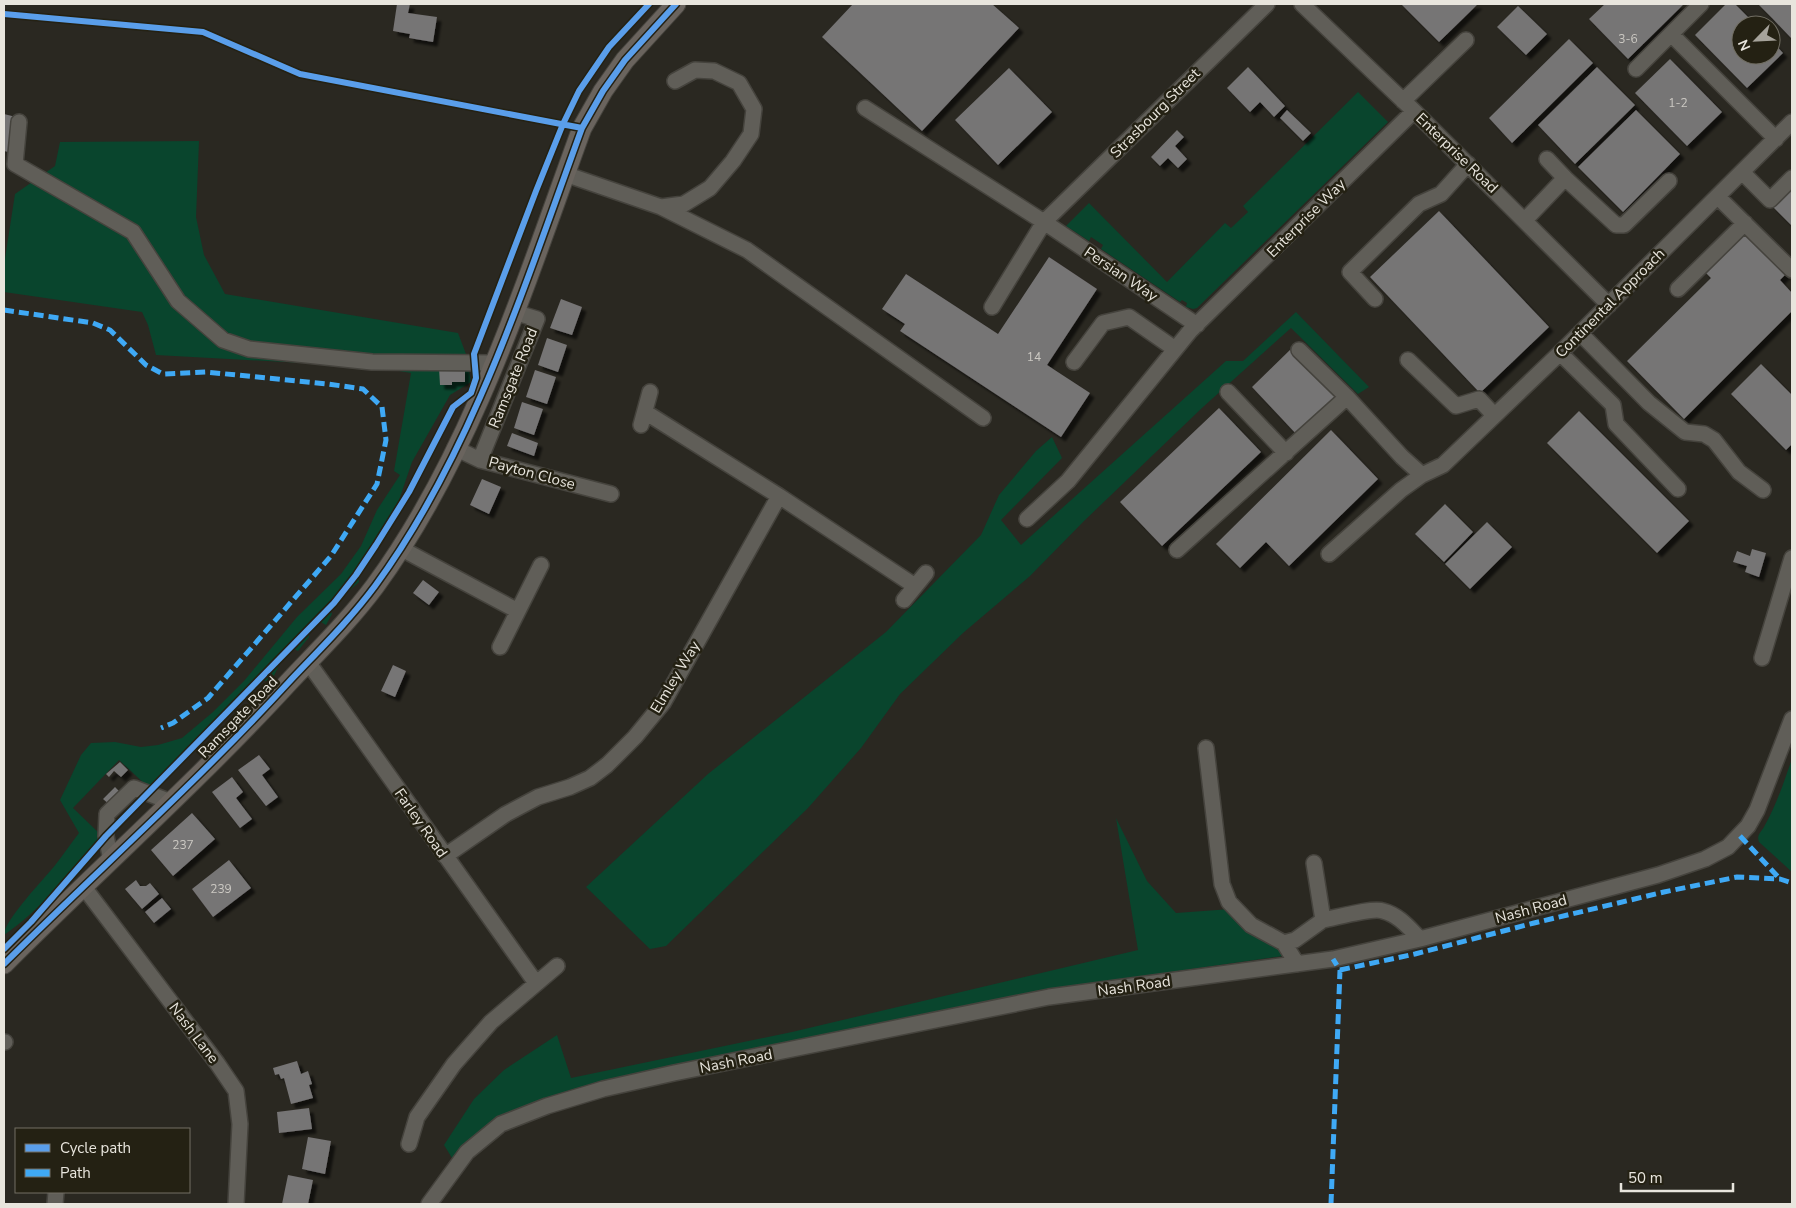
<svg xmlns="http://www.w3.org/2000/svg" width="1796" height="1208" font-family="'Nunito Sans',sans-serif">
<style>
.green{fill:#09452d}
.building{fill:#767475;filter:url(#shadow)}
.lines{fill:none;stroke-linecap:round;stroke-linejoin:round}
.minor-casing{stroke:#45433d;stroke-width:18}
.major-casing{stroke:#45433d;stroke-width:21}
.minor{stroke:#605e58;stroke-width:15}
.major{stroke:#6a645e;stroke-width:19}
.quiet{stroke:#3fa9f5;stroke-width:5;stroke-dasharray:10 5;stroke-linecap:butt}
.cycleway-casing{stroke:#242113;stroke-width:9}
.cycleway{stroke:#5a9eea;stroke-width:6}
.labels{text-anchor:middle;stroke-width:5;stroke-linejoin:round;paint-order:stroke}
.number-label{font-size:12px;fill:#ccc9c3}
.street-label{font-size:15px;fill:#e8e5dd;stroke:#242113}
</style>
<defs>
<filter id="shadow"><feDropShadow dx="4.5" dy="4.5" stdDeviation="1" flood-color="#0009"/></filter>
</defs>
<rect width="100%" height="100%" fill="#2a2821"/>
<path class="green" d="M1358,92l30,30 -191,186 -4,1 -7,-2 1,-4 -5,-3 -2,2 -79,-53 2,-4 -12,-8 -2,4 -23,-15 23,-23 78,79 58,-59 6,5 17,-16 -5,-6z
M199,141l-3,76 8,38 21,39 233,39 8,21 -28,10 29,-4 4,22 -21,13 -38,67 -14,41 -41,64 2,15 -9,8 -8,-3 -14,18 4,9 -6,11 -12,-7 -5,8v11l-11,14 -10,-5 -16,34 -17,2 -48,54 -59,51 -29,-27 -46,48 28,27c-29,36 -59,74 -97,100 0,-15 41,-57 52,-71 8,-10 15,-21 23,-31l-19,-33 21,-45 10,-12 24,-1 26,5 17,-2 24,-7 31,-26 31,-31 53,-64 44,-43 20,-28 16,-36 23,-35 -6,-4 17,-98 -36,-6 -219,-12 -8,-30 -6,-13 -138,-20v-27l11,-71 40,-28 5,-24z
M1296,312l73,75 -11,7 -67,-66 -88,79 -119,114 -54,55 -67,57 -63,61 -39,54 -53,60 -142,138 -16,3 -64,-62 122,-113 178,-142 95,-97 18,-40 37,-44 16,-14 10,21 -61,62 20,25 205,-184h17z
M1792,759v113l-33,-30c-3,-8 3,-10 6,-17 12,-21 19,-44 27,-66z
M1116,818l31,63 29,32 55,-4 30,18 22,29 -246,35 -212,47 -139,25 -116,27 -69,27 -49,41 -8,-13 30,-46 30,-29 53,-35 14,43 221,-46 346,-82z"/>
<path class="building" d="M397,4h13l-2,9 29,4 -4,25 -24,-4 1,-4 -17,-3z
M853,4h139l27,24 -97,103 -100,-94z
M1401,4h77l-39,38z
M1605,4h79l-56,55 -39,-40z
M1726,4h9l21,21h-15v30h30v-15l12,13 -36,35 -52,-53z
M1758,4h34v35l-20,-21z
M1518,6l29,28 -21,21 -29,-28z
M1569,39l24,24 -81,80 -23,-25z
M1670,59l52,53 -35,34 -52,-53z
M1248,67l37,39 -11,11 -14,-15 -10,10 -23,-24z
M1597,67l38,38 -60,59 -37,-39z
M1009,68l43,44 -54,53 -43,-45z
M1287,110l24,23 -8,8 -23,-23z
M1636,110l44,44 -57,58 -45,-45z
M4,114l12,3 -8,35 -4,-1z
M1177,130l7,7 -9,9 12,13 -9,9 -10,-10 -8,8 -9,-9z
M1792,186v40l-20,-20z
M1439,211l110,116 -69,66 -110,-116z
M1744,231l44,41 -8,8 12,13v18l-108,108 -57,-58 84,-83 -7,-7z
M1049,257l48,32 -50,76 43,28 -29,44 -161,-106 5,-7 -23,-15 24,-35 92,60z
M561,299l21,8 -10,28 -22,-7z
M547,338l20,7 -9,27 -20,-7z
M1292,348l47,50 -40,39 -47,-50z
M1761,364l31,31v49l-6,6 -55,-56z
M465,367v15h-13v3h-12l-1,-17z
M535,370l21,7 -9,27 -21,-7z
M522,402l21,7 -9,26 -20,-7z
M1219,408l42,44 -99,94 -42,-44z
M1579,411l110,110 -32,32 -110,-110z
M1331,430l47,49 -89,87 -23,-24 -26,26 -24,-24z
M512,433l26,10 -4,13 -27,-10z
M482,479l19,8 -12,27 -19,-9z
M1445,504l28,28 -29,30 -29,-28z
M1487,522l25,25 -42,42 -25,-25z
M1752,549l14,4 -7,24 -14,-5 2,-6 -14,-4 4,-11 13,5z
M423,580l16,12 -10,13 -16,-12z
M393,665l13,6 -11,26 -14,-6z
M259,755l11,14 -8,6 16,22 -12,9 -28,-36z
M120,762l8,8 -7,7 -7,-6 -5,6 -3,-3z
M232,777l11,15 -7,6 16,21 -12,9 -28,-36z
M115,787l7,7 -11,12 -8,-7z
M192,813l23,26 -42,37 -22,-26z
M229,860l22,28 -38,29 -21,-28z
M136,880l4,6h6l4,-3 9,11 -17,15 -17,-20z
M162,898l9,11 -17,14 -9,-11z
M297,1061l4,13 7,-3 4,13 -3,1 4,13 -22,6 -7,-26 -3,1 -2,-5 -4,1 -2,-7z
M309,1108l3,21 -33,4 -2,-21z
M308,1137l23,4 -6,33 -23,-5z
M288,1175l25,5 -5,24h-26z"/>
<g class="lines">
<g class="minor-casing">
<path id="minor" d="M1302,4l112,107 195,194
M1671,34l105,105
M1636,69l65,-65
M1403,101l63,-61
M865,108l179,114 153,103
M19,122l-4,42 118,68 45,69 45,39 26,9 123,13 122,1
M1547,159l18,19
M1742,172l28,28 22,-22
M565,174l96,33 23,-3 26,-16 23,-27 18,-27 3,-25 -15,-26 -25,-12 -19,-1 -20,11
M1718,197l74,73
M661,207l86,43 236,168
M1525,220l40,-42 51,47h8l45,-44
M1678,289l67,-66
M1375,299l-25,-27 69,-68 22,-10 27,-30
M992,307l52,-85 223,-218
M1580,333l69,70 36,29 19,2 10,6 25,32 24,18
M1299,350l48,47
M1560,353l53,52 3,19 62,65
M1408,360l48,46 23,-7 15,16
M1074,362l29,-39 26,-6 46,32
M1228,392l58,61
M645,412l134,84 136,90
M641,425l9,-33
M455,448l25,12 131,34
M480,460l57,-141 -23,-7
M1422,475l21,-10 117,-112 232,-231
M1027,519l41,-38 122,-150 224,-220
M400,548l118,63
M1177,550l170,-153 55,60 20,18 -21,15 -72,64
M904,600l22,-27
M500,647l41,-82
M1762,658l30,-100
M308,662l228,321
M1206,748l16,136 7,18 22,23 33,18 13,21
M445,856l61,-42 32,-17 32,-10 20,-9 17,-13 28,-28 28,-34 116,-207
M111,860l-5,-24 1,-22 27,-26 37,14
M83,886l134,177 19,28 4,33 -4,80
M1323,920c12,-2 50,-13 60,-9 16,4 26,17 37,28
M1284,943l11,-3 28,-20 -9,-57
M4,1042h1
M409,1144l8,-27 37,-53 37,-42 66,-56
M55,1204l1,-12
M429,1204l38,-52 34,-28 46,-18 56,-17 71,-16 375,-76 284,-38 87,-20 238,-64 47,-16 23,-12 20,-21 9,-16 35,-91"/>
</g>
<g class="major-casing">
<path id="major" d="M4,964c94,-94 194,-183 284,-281 30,-32 61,-62 87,-97 97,-132 151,-305 207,-458l21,-37 22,-31 51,-56"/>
</g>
<use href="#minor" class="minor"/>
<use href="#major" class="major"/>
<path class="quiet" d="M4,310l89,13 17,7 36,35 17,9 43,-2 122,12 35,5 19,18 4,33 -9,44 -46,72 -123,142 -35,25 -12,5
M1740,836l40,43
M1340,970l75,-16 119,-31 130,-31 73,-15 43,2 12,4
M1331,1204l9,-234 -7,-11"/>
<g class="cycleway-casing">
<path id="cycleway" d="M4,14l199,18 97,42 282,54
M4,949l27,-27 75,-86 228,-233 22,-28 20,-30 33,-53 44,-85 18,-14 5,-15 -2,-24 62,-163 27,-67 16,-33 30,-44 40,-43
M4,964c94,-94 194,-183 284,-281 30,-32 61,-62 87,-97 97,-132 151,-305 207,-458l21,-37 22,-31 51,-56"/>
</g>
<use href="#cycleway" class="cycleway"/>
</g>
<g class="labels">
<g class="number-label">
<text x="1628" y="43">3-6</text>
<text x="1678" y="107">1-2</text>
<text x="1034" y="361">14</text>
<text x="183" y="849">237</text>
<text x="221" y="893">239</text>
</g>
<g class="street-label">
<text transform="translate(1155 113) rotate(-45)" y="5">Strasbourg Street</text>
<text transform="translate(1457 153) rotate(44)" y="5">Enterprise Road</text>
<text transform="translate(1306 218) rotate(-45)" y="5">Enterprise Way</text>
<text transform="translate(1121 274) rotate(34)" y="5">Persian Way</text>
<text transform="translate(1610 303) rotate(-45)" y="5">Continental Approach</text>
<text transform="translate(513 378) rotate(-68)" y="5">Ramsgate Road</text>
<text transform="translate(532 473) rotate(15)" y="5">Payton Close</text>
<text transform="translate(675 677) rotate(-59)" y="5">Elmley Way</text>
<text transform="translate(238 717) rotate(-46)" y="5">Ramsgate Road</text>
<text transform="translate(421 823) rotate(55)" y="5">Farley Road</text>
<text transform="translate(1531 909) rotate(-15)" y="5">Nash Road</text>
<text transform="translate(1134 986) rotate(-8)" y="5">Nash Road</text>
<text transform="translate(194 1033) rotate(53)" y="5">Nash Lane</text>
<text transform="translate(736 1061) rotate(-11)" y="5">Nash Road</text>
</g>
</g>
<rect width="1796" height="1208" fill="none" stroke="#e8e5dd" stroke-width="10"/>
<rect x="15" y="1128" width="175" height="65" fill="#242113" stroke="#726f64"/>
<rect x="25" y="1144" width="25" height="8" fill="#5a9eea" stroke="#726f64"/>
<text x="60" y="1153" font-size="15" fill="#e8e5dd">Cycle path</text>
<rect x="25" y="1169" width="25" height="8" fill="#3fa9f5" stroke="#726f64"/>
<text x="60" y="1178" font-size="15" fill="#e8e5dd">Path</text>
<g transform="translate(1756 40) rotate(246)"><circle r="24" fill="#242113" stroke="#726f64"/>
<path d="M0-4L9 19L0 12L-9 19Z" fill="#a6a39b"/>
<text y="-8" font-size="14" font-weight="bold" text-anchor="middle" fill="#e8e5dd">N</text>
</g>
<path d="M1621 1183v8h112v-8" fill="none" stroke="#e8e5dd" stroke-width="2.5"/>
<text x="1628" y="1183" font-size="15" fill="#e8e5dd" stroke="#242113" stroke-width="4" paint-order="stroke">50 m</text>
</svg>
